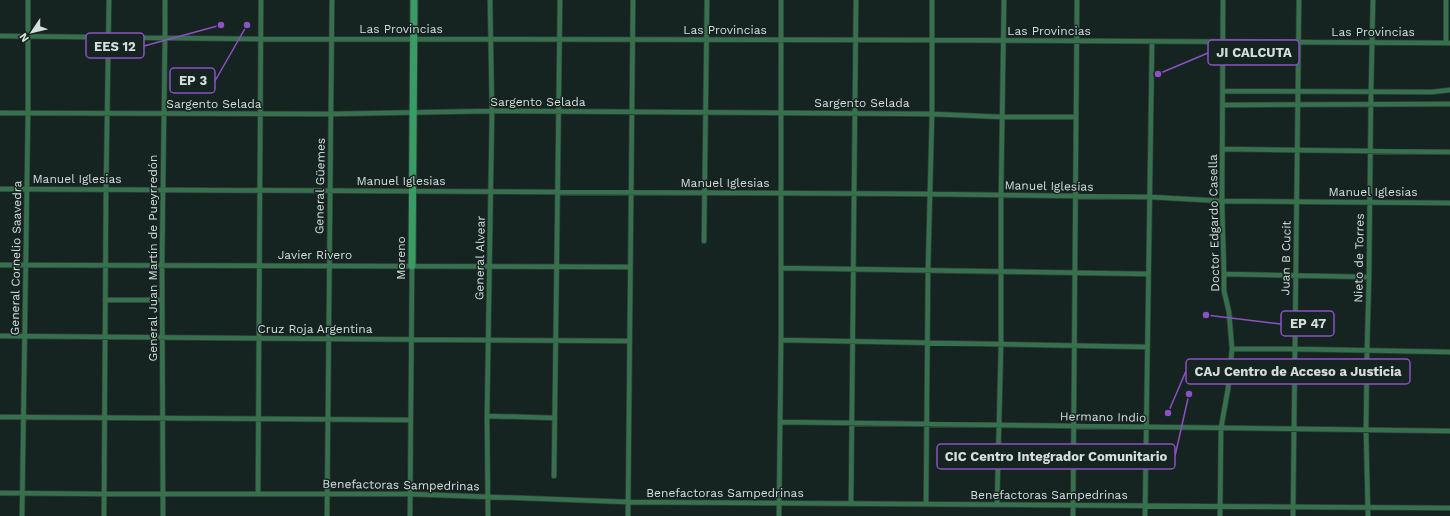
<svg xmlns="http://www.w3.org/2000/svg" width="1450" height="516" font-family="'Work Sans',sans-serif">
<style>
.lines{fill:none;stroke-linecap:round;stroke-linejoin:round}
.street-casing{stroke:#313e3b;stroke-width:6}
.secondary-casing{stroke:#313e3b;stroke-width:9}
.street{stroke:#36704c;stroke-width:4.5}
.secondary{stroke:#399c64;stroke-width:7}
.labels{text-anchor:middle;stroke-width:3;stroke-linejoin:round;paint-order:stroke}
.street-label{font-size:12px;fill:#d5dedc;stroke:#162421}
.leader{fill:none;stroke:#8d50c5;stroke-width:1.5}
.callout-dot{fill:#8d50c5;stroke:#162421;stroke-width:1.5}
.callout{fill:#162421;stroke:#8d50c5;stroke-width:1.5}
.callout-label{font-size:13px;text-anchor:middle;font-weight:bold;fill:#d5dedc}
</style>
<rect width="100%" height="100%" fill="#162421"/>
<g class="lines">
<g class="street-casing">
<path id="street" d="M0,36l260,3 672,1 518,3
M1446,43v-43
M1223,91l209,1 18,-2
M1223,105l227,-1
M0,113l331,1 161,-3 440,3 71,3h73
M1222,149l228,3
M0,189l930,5 220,3 72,4 228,2
M704,241l3,-241
M0,265l630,2
M781,268l367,6
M1224,274l145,3
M105,300h57
M0,336c210,3 420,3 630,5
M781,340l366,7
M1232,349h63l155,3
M487,416l68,2
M0,417l410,3
M780,422l670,9
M554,476l6,-476
M0,493l104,1h306l218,8 822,6
M258,494l3,-494
M851,504l5,-504
M926,504l2,-234 4,-156v-114
M997,505l4,-160v-150l3,-195
M22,516l6,-403v-113
M104,516l2,-327 3,-189
M163,516l-1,-251 3,-228v-37
M327,516l5,-516
M410,516l2,-250
M488,516l-1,-100 5,-305 -2,-111
M628,516l5,-516
M779,516l2,-176v-340
M1073,516l4,-516
M1145,516l7,-474
M1220,516l1,-88 7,-39 4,-40 -3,-37 -5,-21v-17l-2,-73 1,-201
M1293,516l6,-516
M1368,516l-2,-86 1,-80 2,-73 2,-186 2,-91"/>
</g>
<g class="secondary-casing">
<path id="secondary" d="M412,266l2,-266"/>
</g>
<use href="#street" class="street"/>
<use href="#secondary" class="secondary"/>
</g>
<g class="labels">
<g class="street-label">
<text x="401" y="33">Las Provincias</text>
<text x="725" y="34">Las Provincias</text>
<text x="1049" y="35">Las Provincias</text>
<text x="1373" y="36">Las Provincias</text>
<text x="538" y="106">Sargento Selada</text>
<text x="862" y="107">Sargento Selada</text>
<text x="214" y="108">Sargento Selada</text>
<text x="77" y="183">Manuel Iglesias</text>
<text x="401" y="185">Manuel Iglesias</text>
<text x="725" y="187">Manuel Iglesias</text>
<text transform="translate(320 186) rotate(-89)" y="4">General Güemes</text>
<text transform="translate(1049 186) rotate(1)" y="4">Manuel Iglesias</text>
<text x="1373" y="196">Manuel Iglesias</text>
<text transform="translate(1214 223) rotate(-91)" y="4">Doctor Edgardo Casella</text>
<text x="315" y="259">Javier Rivero</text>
<text transform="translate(16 258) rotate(-89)" y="4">General Cornelio Saavedra</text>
<text transform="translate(153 258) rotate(-90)" y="4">General Juan Martín de Pueyrredón</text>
<text transform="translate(401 258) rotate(-90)" y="4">Moreno</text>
<text transform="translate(480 258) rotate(-89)" y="4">General Alvear</text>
<text transform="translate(1286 258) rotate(-89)" y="4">Juan B Cucit</text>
<text transform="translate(1359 258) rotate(-89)" y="4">Nieto de Torres</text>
<text x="315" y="333">Cruz Roja Argentina</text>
<text transform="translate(1103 417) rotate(1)" y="4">Hermano Indio</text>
<text transform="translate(401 485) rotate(1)" y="4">Benefactoras Sampedrinas</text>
<text x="725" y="497">Benefactoras Sampedrinas</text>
<text x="1049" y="499">Benefactoras Sampedrinas</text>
</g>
</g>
<path class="leader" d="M221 25L144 46M1158 74L1208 53M247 25L215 81M1206 315L1281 324M1168 413L1186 371M1189 394L1175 456"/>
<g class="callout-dot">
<circle cx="221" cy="25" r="4"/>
<circle cx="1158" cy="74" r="4"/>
<circle cx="247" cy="25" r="4"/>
<circle cx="1206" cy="315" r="4"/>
<circle cx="1168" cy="413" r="4"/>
<circle cx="1189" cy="394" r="4"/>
</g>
<g class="callout">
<rect x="86" y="33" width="58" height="25" rx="4"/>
<rect x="1208" y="40" width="91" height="25" rx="4"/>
<rect x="170" y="68" width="45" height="25" rx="4"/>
<rect x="1281" y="311" width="53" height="25" rx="4"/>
<rect x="1186" y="359" width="224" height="25" rx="4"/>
<rect x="937" y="444" width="238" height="25" rx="4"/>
</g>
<g class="callout-label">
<text x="115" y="51">EES 12</text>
<text x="1254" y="57">JI CALCUTA</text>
<text x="193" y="85">EP 3</text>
<text x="1308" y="328">EP 47</text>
<text x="1298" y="376">CAJ Centro de Acceso a Justicia</text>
<text x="1056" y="461">CIC Centro Integrador Comunitario</text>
</g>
<g transform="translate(32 32) rotate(235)" stroke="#162421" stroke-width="3" paint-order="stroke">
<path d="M0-3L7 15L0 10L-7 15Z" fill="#d5dedc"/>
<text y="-6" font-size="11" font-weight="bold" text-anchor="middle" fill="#d5dedc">N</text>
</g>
</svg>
